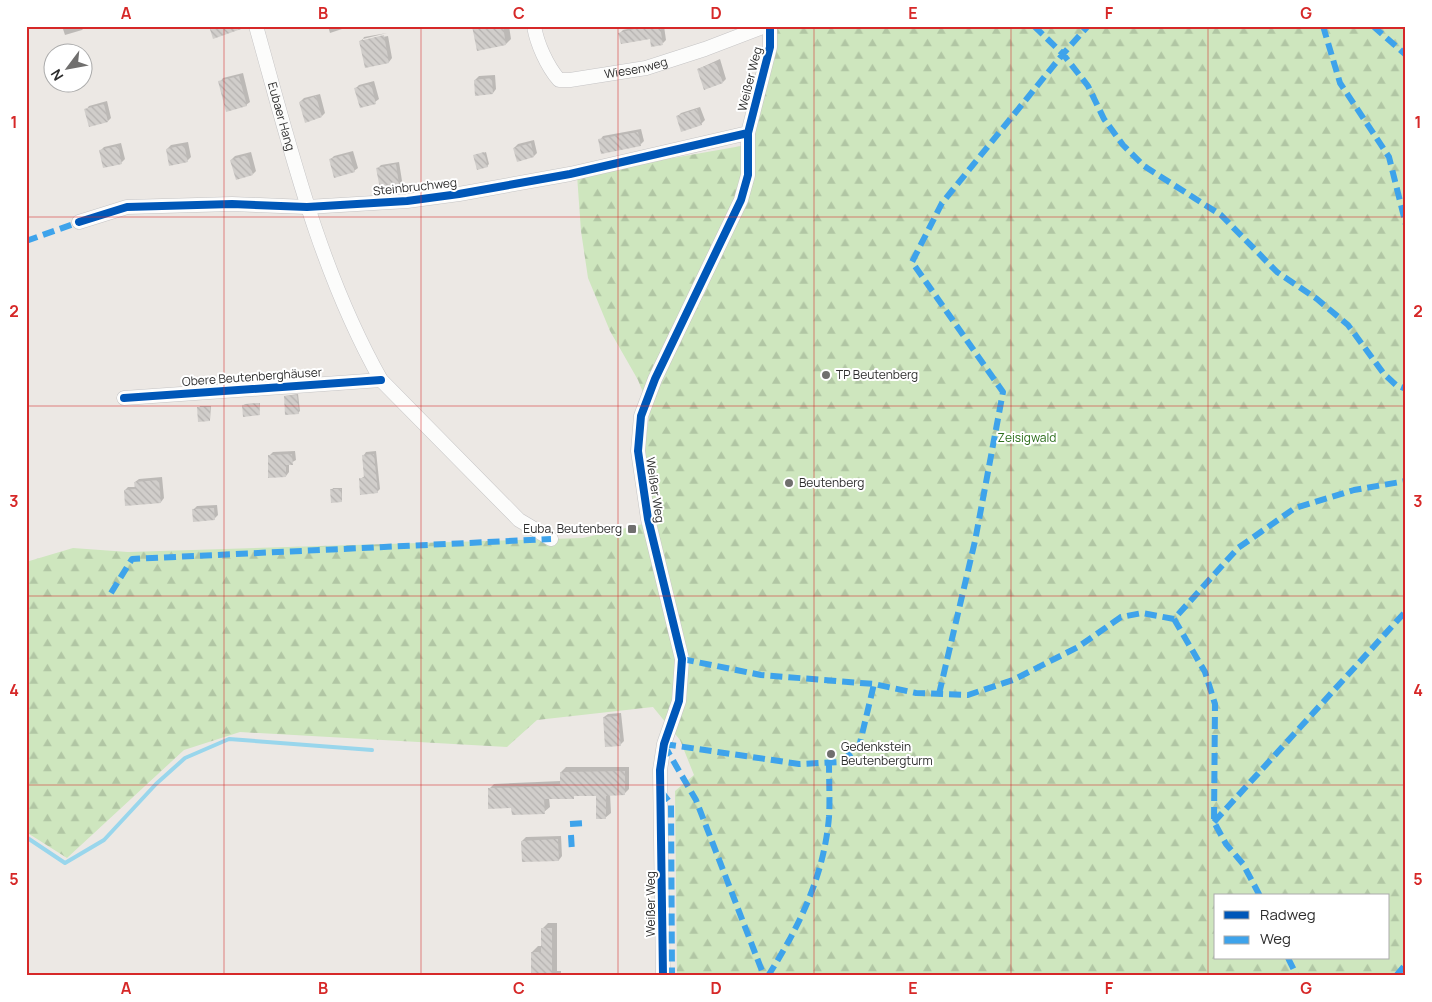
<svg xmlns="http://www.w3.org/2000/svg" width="1432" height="1002" font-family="Manrope,sans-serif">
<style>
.forest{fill:url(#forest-firs);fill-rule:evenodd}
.shadow{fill:#0003}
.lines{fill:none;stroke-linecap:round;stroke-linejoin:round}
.stream{stroke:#99d6ec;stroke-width:4}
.building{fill:url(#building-back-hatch)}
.street-casing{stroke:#c5c4c5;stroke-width:15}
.street{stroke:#fcfcfb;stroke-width:14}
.quiet{stroke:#3ea3eb;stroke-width:6;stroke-dasharray:12 6;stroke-linecap:butt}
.cycleway-casing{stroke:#fff;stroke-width:11}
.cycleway{stroke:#0057b8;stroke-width:8}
.grid{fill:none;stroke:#d62828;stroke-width:1;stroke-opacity:0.55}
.poi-dot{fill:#706f6e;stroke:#fff;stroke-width:2}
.labels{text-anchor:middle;stroke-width:4;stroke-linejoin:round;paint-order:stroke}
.street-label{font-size:12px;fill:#2e2e2e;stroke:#fff}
.poi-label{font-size:12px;fill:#2e2e2e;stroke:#fff;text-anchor:start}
.park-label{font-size:12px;fill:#2c6e1b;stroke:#fff}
.neatline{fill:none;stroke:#d62828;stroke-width:2}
.grid-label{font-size:16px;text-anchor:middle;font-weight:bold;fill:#d62828}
</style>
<defs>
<pattern id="forest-firs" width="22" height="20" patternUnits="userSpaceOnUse" patternTransform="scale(1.25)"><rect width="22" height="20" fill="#cee6be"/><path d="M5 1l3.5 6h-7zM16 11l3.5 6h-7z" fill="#b1c6a4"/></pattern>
<pattern id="building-back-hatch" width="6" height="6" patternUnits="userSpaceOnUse" patternTransform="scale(1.25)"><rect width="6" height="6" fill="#d1cecb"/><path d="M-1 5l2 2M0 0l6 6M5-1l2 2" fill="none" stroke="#b4b1af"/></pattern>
</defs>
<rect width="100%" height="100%" fill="#ece8e4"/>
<path class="forest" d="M777,26h629v950h-729l-2,-185 19,-16 -14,-35 -27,-33 -116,13 -30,27 -267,-15 -56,18 -117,108 -41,-26v-270l47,-14 55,4 455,-14 73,-17 -13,-63 7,-48 -12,-30 -28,-49 -22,-53 -7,-47 -4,-56 164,-29 36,-100zM1216,896h172v62h-172z"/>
<path class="shadow" d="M62,26h24l-4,4 -17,5z
M328,26h23l-21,7z
M473,26h36l2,13 -5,5z
M641,26h23l2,14 -3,3 -12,-6 -31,-4 3,-3z
M387,33l-24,6 1,-2z
M388,36l4,22 -3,4 -23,5 -6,-26 3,-2v2z
M720,59l6,20 -3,3 -25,-13z
M243,73l7,29 -4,3 -26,-23 3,-4z
M495,75l1,14 -3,4 -18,-13 4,-4z
M374,81l5,18 -4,3 -19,-14 3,-3z
M320,94l5,19 -3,3 -22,-14 4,-4z
M107,101l4,17 -3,3 -22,-11 3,-4z
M700,107l5,13 -4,4 -24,-7 4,-4z
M641,129l3,12 -4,4 -40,-5 3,-4z
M534,140l3,13 -3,3 -20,-8 4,-4z
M188,142l3,15 -4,4 -20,-12 4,-4z
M121,143l4,16 -4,4 -21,-12 4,-4z
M353,151l5,17 -4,3 -24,-11 4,-4z
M251,152l5,19 -3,3 -22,-14 4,-4z
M486,152l3,12 -2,2 -13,-10z
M399,162l4,25 -3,3 -22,-22 3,-3z
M298,394l2,17 -2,2 -13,-17z
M260,403l-1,11 -15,-9 1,-1z
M200,406h11l-1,14 -11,-12z
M295,451l1,9 -7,4v8l-3,4 -17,-20 4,-4z
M376,451l4,38 -3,3 -17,-13 5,-3 -1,-21 2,-3z
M162,477l2,21 -3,4 -36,-12 3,-3h8l-1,-5 4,-3z
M333,488h9v13l-10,-11z
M217,505l1,10 -4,4 -21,-9 4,-4z
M621,713l3,28 -4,4 -16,-28 4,-3z
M566,767h63v22l-5,5h-14l1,19 -6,5 -8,-24 -48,4 1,9 -6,5 -31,-5 -24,-18 5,-5 67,-3v-9z
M561,836l1,20 -3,4 -37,-19 4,-4z
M548,923h9v48h4v5h-20l-9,-24 6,-6h5v-18z"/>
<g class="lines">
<path class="stream" d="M26,837l39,26 39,-23 52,-56 29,-26 44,-19 143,11"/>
</g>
<path class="building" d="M209,26h35v2l-31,11z
M472,26h31l3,19 -29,6z
M647,26h13l3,19 -12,2 -1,-8 -29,5 -3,-11z
M384,35l5,28 -24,5 -6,-27z
M716,62l7,21 -19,7 -7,-21z
M239,76l8,30 -21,6 -8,-31z
M492,78l1,16 -18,2 -1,-16z
M371,84l5,20 -16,4 -6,-20z
M316,96l6,21 -17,6 -6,-21z
M104,104l4,18 -19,5 -5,-18z
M697,109l5,16 -21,7 -5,-16z
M638,132l3,14 -40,8 -3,-15z
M531,143l3,14 -17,5 -4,-14z
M184,145l4,17 -19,4 -3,-17z
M118,146l4,18 -19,4 -4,-18z
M484,152l4,15 -11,3 -4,-15z
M349,154l6,18 -21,6 -5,-19z
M247,155l6,20 -17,5 -6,-20z
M396,164l4,27 -19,3 -5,-26z
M297,395l2,19 -14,1 -1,-19z
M259,403l1,12 -17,2 -1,-12z
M197,407h13v14l-12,1z
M292,454l1,11h-7v12l-18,1v-23z
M374,454l4,39 -18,2 -1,-17h5l-2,-23z
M159,480l2,23 -36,3 -1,-16 11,-1 -1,-7z
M330,489h11l1,13 -11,1z
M214,508l1,12 -22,2 -1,-13z
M618,716l3,30 -16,1 -2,-30z
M625,771v24l-19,1v23h-10v-23h-22v3h-30l1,15 -33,1 -1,-7 -23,1v-21l72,-2v-14z
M558,839l1,22 -37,1 -1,-21z
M541,928h11v48h-21v-24h10z"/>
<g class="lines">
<g class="street-casing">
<g id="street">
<path id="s1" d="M256,26c34,121 63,244 125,354l138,140 32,19"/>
<path id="s2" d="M534,26c3,18 13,40 25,54h11l76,-12 59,-19 60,-23"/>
<path d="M79,222l48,-15 105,-3 75,3 100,-6 52,-7 111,-20 178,-41"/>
<path d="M124,398l257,-18"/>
<path d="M663,976l-3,-206 4,-26 15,-43 3,-42 -34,-140 -10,-68 3,-35 14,-37 86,-179 7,-25v-42l22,-86v-21"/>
</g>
</g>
<use href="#street" class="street"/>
<path class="quiet" d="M1034,26l29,28 25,32 16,33 19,26 21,21 77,49 56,57 40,27 31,26 36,49 12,11 10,4
M1323,26l17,57 49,74 17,68
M1373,26l33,29
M26,241l53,-19
M111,593l21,-34 419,-20
M1174,619l31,53 10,32 -1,118 12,22 17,20 17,32
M682,659l79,16 113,9 42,9 52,2 45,-15 65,-33 43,-30 21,-4 32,6 64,-71 57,-40 59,-18 52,-9
M939,694l36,-153 28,-149 -91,-130 30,-59 121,-149 25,-28
M664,744l135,20 41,-2 19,-15 15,-63
M664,745l32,55 68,176
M661,791l10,13 1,172
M1214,822l192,-211
M570,824l17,-1
M571,835l1,17
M1288,958l9,18
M768,976c31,-49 56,-100 61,-159 1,-17 0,-36 0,-53
M1396,976l10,-12"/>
<g class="cycleway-casing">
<path id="cycleway" d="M79,222l48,-15 105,-3 75,3 100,-6 52,-7 111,-20 178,-41
M124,398l257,-18
M663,976l-3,-206 4,-26 15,-43 3,-42 -34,-140 -10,-68 3,-35 14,-37 86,-179 7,-25v-42l22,-86v-21"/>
</g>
<use href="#cycleway" class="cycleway"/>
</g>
<path class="grid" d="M224,26v950M421,26v950M618,26v950M814,26v950M1011,26v950M1208,26v950M26,217h1380M26,406h1380M26,596h1380M26,785h1380"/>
<g class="poi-dot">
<circle cx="826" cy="375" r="5"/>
<circle cx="789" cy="483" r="5"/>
<rect x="627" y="524" width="10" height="10" rx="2.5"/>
<circle cx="831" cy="754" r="5"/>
</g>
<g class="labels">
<g class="street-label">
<text dy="4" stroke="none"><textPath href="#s2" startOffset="138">Wiesenweg</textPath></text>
<text transform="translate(750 79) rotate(-76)" y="4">Weißer Weg</text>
<text dy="4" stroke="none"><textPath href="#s1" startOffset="94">Eubaer Hang</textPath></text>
<text transform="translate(415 187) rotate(-6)" y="4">Steinbruchweg</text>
<text transform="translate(252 377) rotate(-4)" y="4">Obere Beutenberghäuser</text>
<text transform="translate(655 490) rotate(81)" y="4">Weißer Weg</text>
<text transform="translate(651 904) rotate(-90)" y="4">Weißer Weg</text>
</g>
<g class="poi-label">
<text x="836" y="379">TP Beutenberg</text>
<text x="799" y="487">Beutenberg</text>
<text x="622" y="533" text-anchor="end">Euba, Beutenberg</text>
<text x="841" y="751">Gedenkstein<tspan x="841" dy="14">Beutenbergturm</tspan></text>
</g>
<g class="park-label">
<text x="1027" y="442">Zeisigwald</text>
</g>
</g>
<rect width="1432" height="1002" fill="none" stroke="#ffffff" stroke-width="55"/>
<rect x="1214" y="894" width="175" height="65" fill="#ffffff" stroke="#ababab"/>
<rect x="1224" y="911" width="25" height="8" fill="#0057b8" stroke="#ababab"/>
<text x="1260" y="920" font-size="15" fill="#2e2e2e">Radweg</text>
<rect x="1224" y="936" width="25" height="8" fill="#3ea3eb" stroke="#ababab"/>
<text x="1260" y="944" font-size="15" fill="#2e2e2e">Weg</text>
<g transform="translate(68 68) rotate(238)"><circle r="24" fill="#ffffff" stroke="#ababab"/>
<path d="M0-4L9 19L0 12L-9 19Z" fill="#706f6e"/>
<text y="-8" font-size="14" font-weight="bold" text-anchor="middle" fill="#2e2e2e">N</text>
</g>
<rect x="28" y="28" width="1376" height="946" class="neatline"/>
<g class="grid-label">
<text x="126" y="19">A</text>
<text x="323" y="19">B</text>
<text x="519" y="19">C</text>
<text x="716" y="19">D</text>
<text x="913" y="19">E</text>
<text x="1109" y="19">F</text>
<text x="1306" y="19">G</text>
<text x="14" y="128">1</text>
<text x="1418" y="128">1</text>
<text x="14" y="317">2</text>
<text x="1418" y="317">2</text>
<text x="14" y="507">3</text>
<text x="1418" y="507">3</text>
<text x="14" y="696">4</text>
<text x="1418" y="696">4</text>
<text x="14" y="885">5</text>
<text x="1418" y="885">5</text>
<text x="126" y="994">A</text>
<text x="323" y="994">B</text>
<text x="519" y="994">C</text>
<text x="716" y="994">D</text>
<text x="913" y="994">E</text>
<text x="1109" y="994">F</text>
<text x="1306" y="994">G</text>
</g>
</svg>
